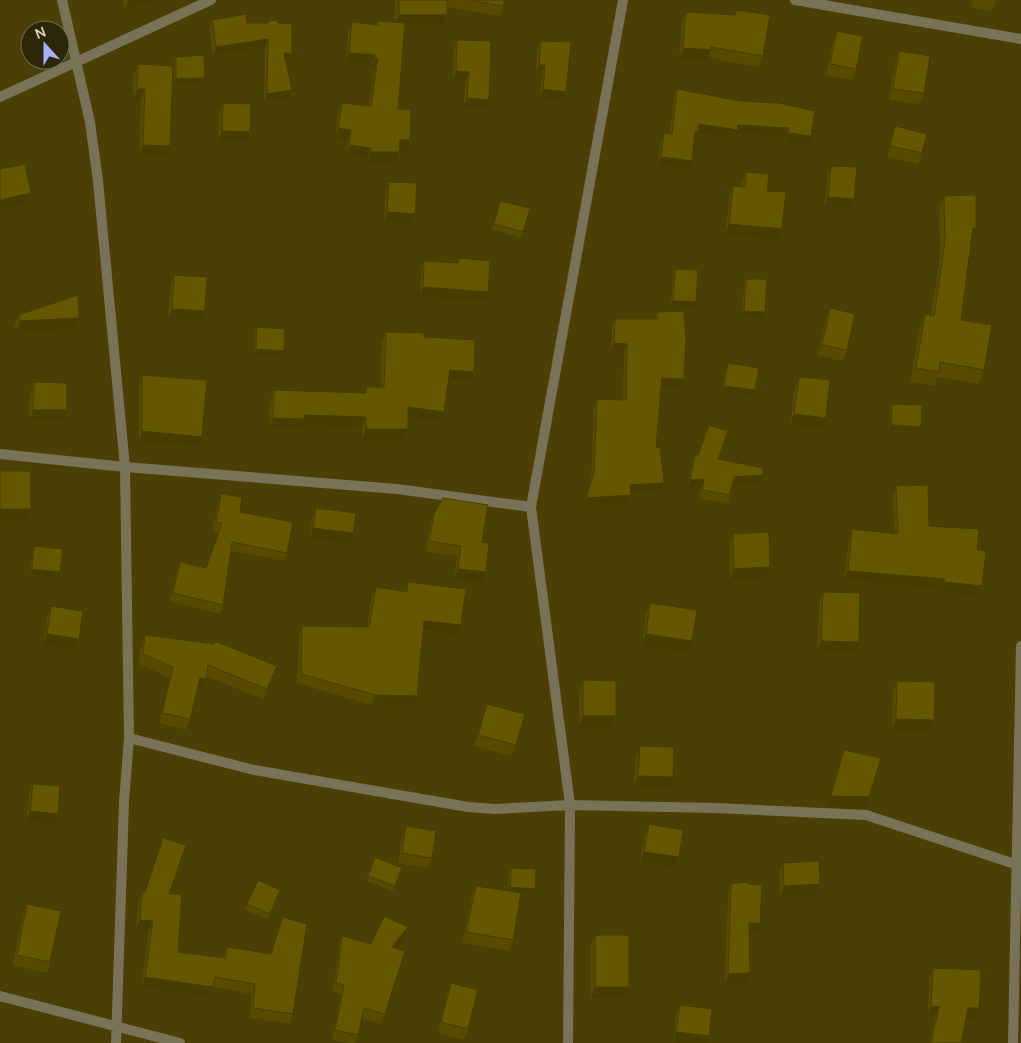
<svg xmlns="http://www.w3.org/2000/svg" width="1021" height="1043" font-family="Manrope,sans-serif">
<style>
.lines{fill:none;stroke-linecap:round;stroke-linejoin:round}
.minor{stroke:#787357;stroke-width:10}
.wall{fill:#574b00}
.shaded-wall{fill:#473d00}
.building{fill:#655700;stroke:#473d00}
</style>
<rect width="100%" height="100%" fill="#4a4005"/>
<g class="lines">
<path class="minor" d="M62,0l28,122 8,59 27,286 4,271 -5,64 -8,241
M795,0l226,39
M0,97l211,-97
M0,454l125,13 272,22 134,18
M129,738l125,32 214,37 27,2 75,-4 145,3 151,7 152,50
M0,996l180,47
M568,1043l2,-238 -39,-298 92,-507
M1013,1043l8,-397"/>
</g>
<path class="wall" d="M122,0h35l-32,10z
M395,0h110l-5,16 -53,-9 -3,18h-39l-7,84 9,42h-7l-4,12 -28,-1v-4l-22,-3 2,-15 -13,-1 3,-26 4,-10 27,3 6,-38h-4v-2l-25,-3 2,-31 4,-10 25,2 1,-3 17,1z
M972,0h24l-4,12 -21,-5z
M736,10l27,46 -4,11 -51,-9 -1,3 -28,-2 3,-37 4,-10 48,3z
M212,20l35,3h21l1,-2 9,2 14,31 -3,8h-3l6,28 -3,8 -25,4 1,-55 -52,8 -4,-27z
M837,31l19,38 -3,11 -27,-5 7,-33z
M457,40l29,69 -23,-2 3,-26 -13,-1 1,-31z
M541,41l25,51 -3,9 -23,-3 2,-24h-6l1,-24z
M899,51l25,42 -4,11 -31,-4 6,-38z
M176,57l27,27 -29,1v-23z
M138,64l32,82 -4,11 -27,-1 2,-56h-8l1,-25z
M677,89l63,12 34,2 34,41 -23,-3 1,-5 -49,-3 -2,5 -38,-5 -3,7 -5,29 -31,-4 3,-24 3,-8 6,1 4,-38z
M223,103l23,39h-28l1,-28z
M895,126l27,27 -4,11 -31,-7 4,-20z
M831,166l19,44 -26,-2 3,-31z
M746,172l21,19 11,49 -53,-5 5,-39 3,-10h9v-3z
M389,182l22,42 -27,-1 1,-31z
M944,196l32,32 -5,13 -10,79 23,50 -5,14 -42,-7 -3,9 -24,-4 10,-54 5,-14 6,1 9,-59 -1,-46z
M500,201l23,31 -2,6 -29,-9z
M459,258l29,34 -4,9 -64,-5 1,-26 3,-9 33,2z
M675,269l19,38 -23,-1 2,-32z
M174,275l27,47 -33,-2 2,-34z
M746,279l19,33 -2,6 -21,-1 2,-33z
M830,308l17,42 -4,11 -25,-5 8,-37z
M657,312l27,67 -3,8 -20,-1 -5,61 8,36 -3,8 -30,2 -3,10 -45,3 8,-25 3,-74 3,-8 26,1 1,-48 -13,-1 1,-24 3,-8h40z
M18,315l57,14 -59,3 -2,-6z
M257,327l27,24 -2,5 -28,-1 1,-22z
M386,332l38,5 50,35 -4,10 -22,-1 -4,31 -4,10 -32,-4 -4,21h-42v-12l-60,-2 -1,4 -32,-1 1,-27 4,-11 90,3 2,-6h15l1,-44z
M728,363l25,32 -31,-4 4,-23z
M142,375l60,62 -4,10 -59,-5v-57z
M799,377l27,41 -4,11 -32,-4 5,-37z
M34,382l33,28 -4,11h-34l1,-28z
M892,404l29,23 -2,5 -30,-1 1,-22z
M695,455l23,4 45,16 -4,9 -27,2 -2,9 -3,9 -28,-5 2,-11 -14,1 5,-25z
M896,486l33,40 48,24 5,36 -4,10 -37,-5 1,-2 -98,-9 5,-41 3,-10 43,5 -2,-39z
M221,494l66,59 -3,8 -53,-10 -8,54 -3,9 -50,-13 7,-30 3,-9 26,6 13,-36 -6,-1 5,-29z
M316,508l33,36 -39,-6 2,-20z
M434,514l48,28v41l-28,-3 3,-24 -32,-4 5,-27z
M733,534l37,33 -3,11 -37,2 -1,-35z
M34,546l24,32 -28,-4 2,-22z
M408,582l53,43 -4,10 -34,-4 -10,75 -41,-1 -75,-22 2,-48 3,-9 65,1 5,-31 4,-9 29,4z
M823,592l32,61 -38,-1 2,-49z
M650,603l38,49 -46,-7 4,-31z
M51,606l28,33 -4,11 -32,-5 4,-28z
M145,635l128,42 -10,22 -57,-23 -4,13 -4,-1 -8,31 -4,11 -27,-7 11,-45 -31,-14 2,-19z
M583,680l33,36 -4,11h-33v-36z
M897,681l37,39 -4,11 -38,-1 1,-38z
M487,704l29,41 -4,11 -38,-10z
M640,746l29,42 -35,-1 2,-30z
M844,750l21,58 -38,-2 13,-45z
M33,784l25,30 -4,10 -28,-3 3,-27z
M649,824l26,44 -35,-5 5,-28z
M406,826l26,32 -4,10 -30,-5 4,-26z
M375,857l27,11 -9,23 -27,-10z
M783,863l33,32 -36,2 -1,-24z
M511,868l22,26h-12l-8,46 -4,11 -47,-8 10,-46 4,-11 32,5 1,-18z
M731,884l26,48h-8l1,41 -3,10 -22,1 3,-91z
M280,890l-12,29 -23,-9 2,-6z
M142,892l27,2 9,58 45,6 4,-11 44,7 12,-37 10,97 -4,10 -39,-6 1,-24 -38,-7 -3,10 -69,-10 8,-56 -13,-1 2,-28z
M27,904l23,58 -3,11 -34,-8 10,-50z
M408,927l-3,10 -10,11 -10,66 -4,10 -19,-6 -4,17 -3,8h-8l-15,-3 9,-46 -8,-2 6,-46 3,-10 29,8z
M595,935l34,52 -4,11h-34v-52z
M933,968l46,40 -4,11h-9l-5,24h-31l5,-26h-7l1,-38z
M451,983l17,46 -4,11 -26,-7 9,-39z
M680,1005l29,31 -2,7h-34l3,-28z"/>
<path class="shaded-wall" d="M128,0h29l-32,10z
M399,15h48l-3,10h-49z
M268,39l-3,8 -52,8 3,-8z
M683,48l28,2 -4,11 -28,-2z
M284,53l8,1 -3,8 -8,-1z
M349,53l26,2 -4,11 -25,-3z
M375,58h3l-3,10h-4z
M539,65h6l-3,9h-6z
M456,71l13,1 -3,9 -13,-1z
M205,78l-2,6 -29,1 2,-6z
M137,89h8l-4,11h-8z
M543,89l23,3 -3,9 -23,-3z
M292,90l-3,8 -25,4 3,-8z
M467,98l22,2 -3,9 -23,-2z
M699,124l39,1 51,3 -3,8 -49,-3 -2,5 -38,-5 -2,7h-3z
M338,128l13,2 -3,10 -13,-1z
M222,131l28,1 -4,10h-28z
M788,133l23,3 -3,8 -23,-3z
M400,140h10l-3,11h-11z
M143,145l27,1 -4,11 -27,-1z
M349,145l22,3 -3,10 -22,-3z
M371,152h28l-3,11 -28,-1z
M661,157l31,4 -3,8 -31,-4z
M31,193l-4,11 -27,6v-10z
M828,197l26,2 -4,11 -26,-2z
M387,212l28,2 -4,10 -27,-1z
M729,224l53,5 -4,11 -53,-5z
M973,228h3l-5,14z
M423,287l65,5 -4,9 -64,-5z
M673,301l23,1 -2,5 -23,-1z
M172,309l33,2 -4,11 -33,-2z
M744,311l21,1 -2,6 -21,-1z
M79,318l-4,11 -59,3 4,-11z
M614,343l13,1 -3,8 -13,-1z
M256,349l28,2 -2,5 -28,-1z
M450,370l24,2 -4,10 -24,-2z
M662,378l22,1 -3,8 -22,-1z
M724,386l31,4 -2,5 -31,-4z
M408,407l36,5 -4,10 -36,-5z
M33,410h34l-4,11h-34z
M794,414l32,4 -4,11 -32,-4z
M304,415l62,2 -4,10 -60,-2 -1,4 -32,-1 4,-10z
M891,425l30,2 -2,5 -30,-1z
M366,429h42l-4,10h-42z
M142,431l60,6 -4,10 -59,-5z
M763,475l-4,9 -28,2 3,-9z
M704,479l-3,9 -14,1 3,-9z
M664,483l-3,8 -34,2 3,-8z
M631,495l-3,8 -45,3 3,-8z
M0,509h31l-4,10h-27z
M313,528l40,5 -4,11 -39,-6z
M770,567l-3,11 -37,2 4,-11z
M32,569l28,3 -2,6 -28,-4z
M458,569l28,3 -4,11 -28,-3z
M848,571l97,8 -3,10 -98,-9z
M945,582l37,4 -4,10 -37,-5z
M424,621l37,4 -4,10 -36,-5z
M47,634l32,5 -4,11 -32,-5z
M646,634l46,7 -4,11 -46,-7z
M821,641l38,1 -4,11 -38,-1z
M200,678l6,1 -4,10 -6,-1z
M375,695l42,1 -4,10 -41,-1z
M583,716h33l-4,11h-33z
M896,719l38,1 -4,11 -38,-1z
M638,776l35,1 -4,11 -35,-1z
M831,796l38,1 -4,11 -38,-2z
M30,811l28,3 -4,10 -28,-3z
M644,852l35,5 -4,11 -35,-5z
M820,884l-4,11 -36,2 4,-11z
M510,887l25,2 -2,5 -25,-1z
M140,920l13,1 -4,10 -13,-1z
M749,923h11l-3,9h-12z
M408,927l-3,10 -17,19 4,-9z
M750,973l-3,10 -22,1 3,-10z
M145,977l68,10 -3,10 -69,-10z
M595,987h34l-4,11h-34z
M931,1006l8,1 -4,10h-7z
M968,1008h11l-4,11h-10z
M676,1032l33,4 -2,7h-34z"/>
<path class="building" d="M399,0h48v15h-48z
M470,0h35l-2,6z
M736,10l34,5 -7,41 -52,-9v3l-28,-2 3,-36 49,3z
M246,14l1,9h21l1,-2 8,-1 1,3 14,1v30l-8,-1 8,37 -25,4 1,-55 -52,8 -4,-27z
M378,21l27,2 -7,86 13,1 -1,30h-10l-1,12h-28v-4l-22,-3 2,-15 -13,-2 4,-25 29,3 7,-48h-3v-3l-26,-2 3,-31 26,3z
M837,31l26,5 -7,33 -26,-5z
M457,40l34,1 -2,59 -22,-2 2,-26 -13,-1z
M541,41l30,1 -5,50 -23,-3 2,-24h-6z
M899,51l31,5 -6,37 -31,-4z
M204,55l1,23 -29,1v-22z
M138,64l35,2 -3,80 -27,-1 2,-56h-8z
M677,89l63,12 34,2v-1l41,9 -4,25 -23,-3 1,-5 -51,-3v5l-39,-6 -1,8h-3l-3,29 -31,-4 3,-24 8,1z
M223,103l28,1 -1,28 -28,-1z
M895,126l32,8 -5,19 -32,-7z
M25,164l6,29 -31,7v-31z
M831,166l26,1 -3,32 -26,-2z
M746,172l23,2 -2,17 19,1 -4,37 -53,-5 4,-38 12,1z
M389,182l28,1 -2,31 -28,-2z
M976,195v33h-3l-12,92 31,5 -8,45 -44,-8 -1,10 -23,-4 9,-54 9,2 11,-74 -1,-46z
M500,201l30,7 -7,24 -29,-8z
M459,258l31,3 -2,31 -65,-5 1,-26 34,2z
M675,269l23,1 -2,32 -23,-1z
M174,275l33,2 -2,34 -33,-2z
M746,279h21l-2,33 -21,-1z
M78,295l1,23 -59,3 -2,-6z
M830,308l25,6 -8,36 -25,-5z
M684,311l2,28 -2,40 -22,-1 -6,69h4l4,36 -34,2 1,10 -45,3 8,-25 3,-74 29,1 1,-56 -13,-1 1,-24h43l-1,-7z
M257,327l28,2 -1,22 -28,-2z
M386,332l38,1v4l51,3 -1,32 -24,-2 -6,42 -36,-5v22h-42v-12l-62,-2v4l-31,-1 1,-28 92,3v-6h18z
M728,363l31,5 -4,22 -31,-4z
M142,375l65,5 -5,57 -60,-6z
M799,377l31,3 -4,38 -32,-4z
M34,382l33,1v27h-34z
M892,404l30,1 -1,22 -30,-2z
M709,425l19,6 -10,28 45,9v7l-29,2 -4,18 -28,-5 2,-11 -14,1 5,-25h3z
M0,471h31v38h-31z
M928,485l1,41 50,3 -2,21 9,1 -4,35 -37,-4v-3l-97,-8 4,-42 46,5 -2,-48z
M221,494l21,3 -2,15 53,10 -6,31 -55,-11 -9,63 -50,-12 7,-31 26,6 16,-45 -6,-1z
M443,498l45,7 -6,37 7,1 -3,29 -28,-3 3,-23 -32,-5 5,-27z
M316,508l40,5 -3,20 -40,-5z
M769,532l1,35 -36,2 -1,-35z
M34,546l29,3 -3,23 -28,-3z
M408,582l58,7 -5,36 -37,-4 -7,75 -42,-1 -74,-21 1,-48 67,1 7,-40 31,5z
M823,592l37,1 -1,49 -38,-1z
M650,603l47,7 -5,31 -46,-7z
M51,606l32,5 -4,28 -32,-5z
M145,635l69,9 1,-3 62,25 -10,23 -59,-24 -2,14 -6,-1 -10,41 -28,-6 11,-46 -30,-13z
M583,680l33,1v35h-33z
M897,681l38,1 -1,38 -38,-1z
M487,704l38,10 -9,31 -38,-10z
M640,746l34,1 -1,30 -35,-1z
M844,750l37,8 -12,39 -38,-1z
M33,784l27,2 -2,28 -28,-3z
M649,824l34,6 -4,27 -35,-5z
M406,826l30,5 -4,27 -30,-5z
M163,838l23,7 -17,49h13l-4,58 47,6 2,-11 44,7 12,-37 24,7 -14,90 -40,-6 2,-24 -40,-7 -2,10 -68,-10 8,-56 -13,-1 2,-28h3z
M375,857l27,11 -7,18 -27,-10z
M819,861l1,23 -36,2 -1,-23z
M511,868l25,1 -1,20 -25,-2z
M258,880l22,10 -10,24 -23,-10z
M747,882l1,2 14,1 -2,38h-11l1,50 -22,1 3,-90z
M476,886l45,7 -8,47 -47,-8z
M27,904l34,7 -11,51 -33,-7z
M384,916l24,11 -16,20 13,4 -20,63 -21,-6 -6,27 -23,-5 9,-45 -8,-2 6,-47 29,8z
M595,935h34v52h-34z
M933,968l48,2 -2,38h-11l-7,35h-30l8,-36 -8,-1z
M451,983l27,7 -10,39 -27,-7z
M680,1005l32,4 -3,27 -33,-4z"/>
<g transform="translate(45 45) rotate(339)"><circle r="24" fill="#2c2709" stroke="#726c4d"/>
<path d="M0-4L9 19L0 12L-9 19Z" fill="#a7b0fc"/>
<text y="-8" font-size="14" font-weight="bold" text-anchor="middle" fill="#dad4b2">N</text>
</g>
</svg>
